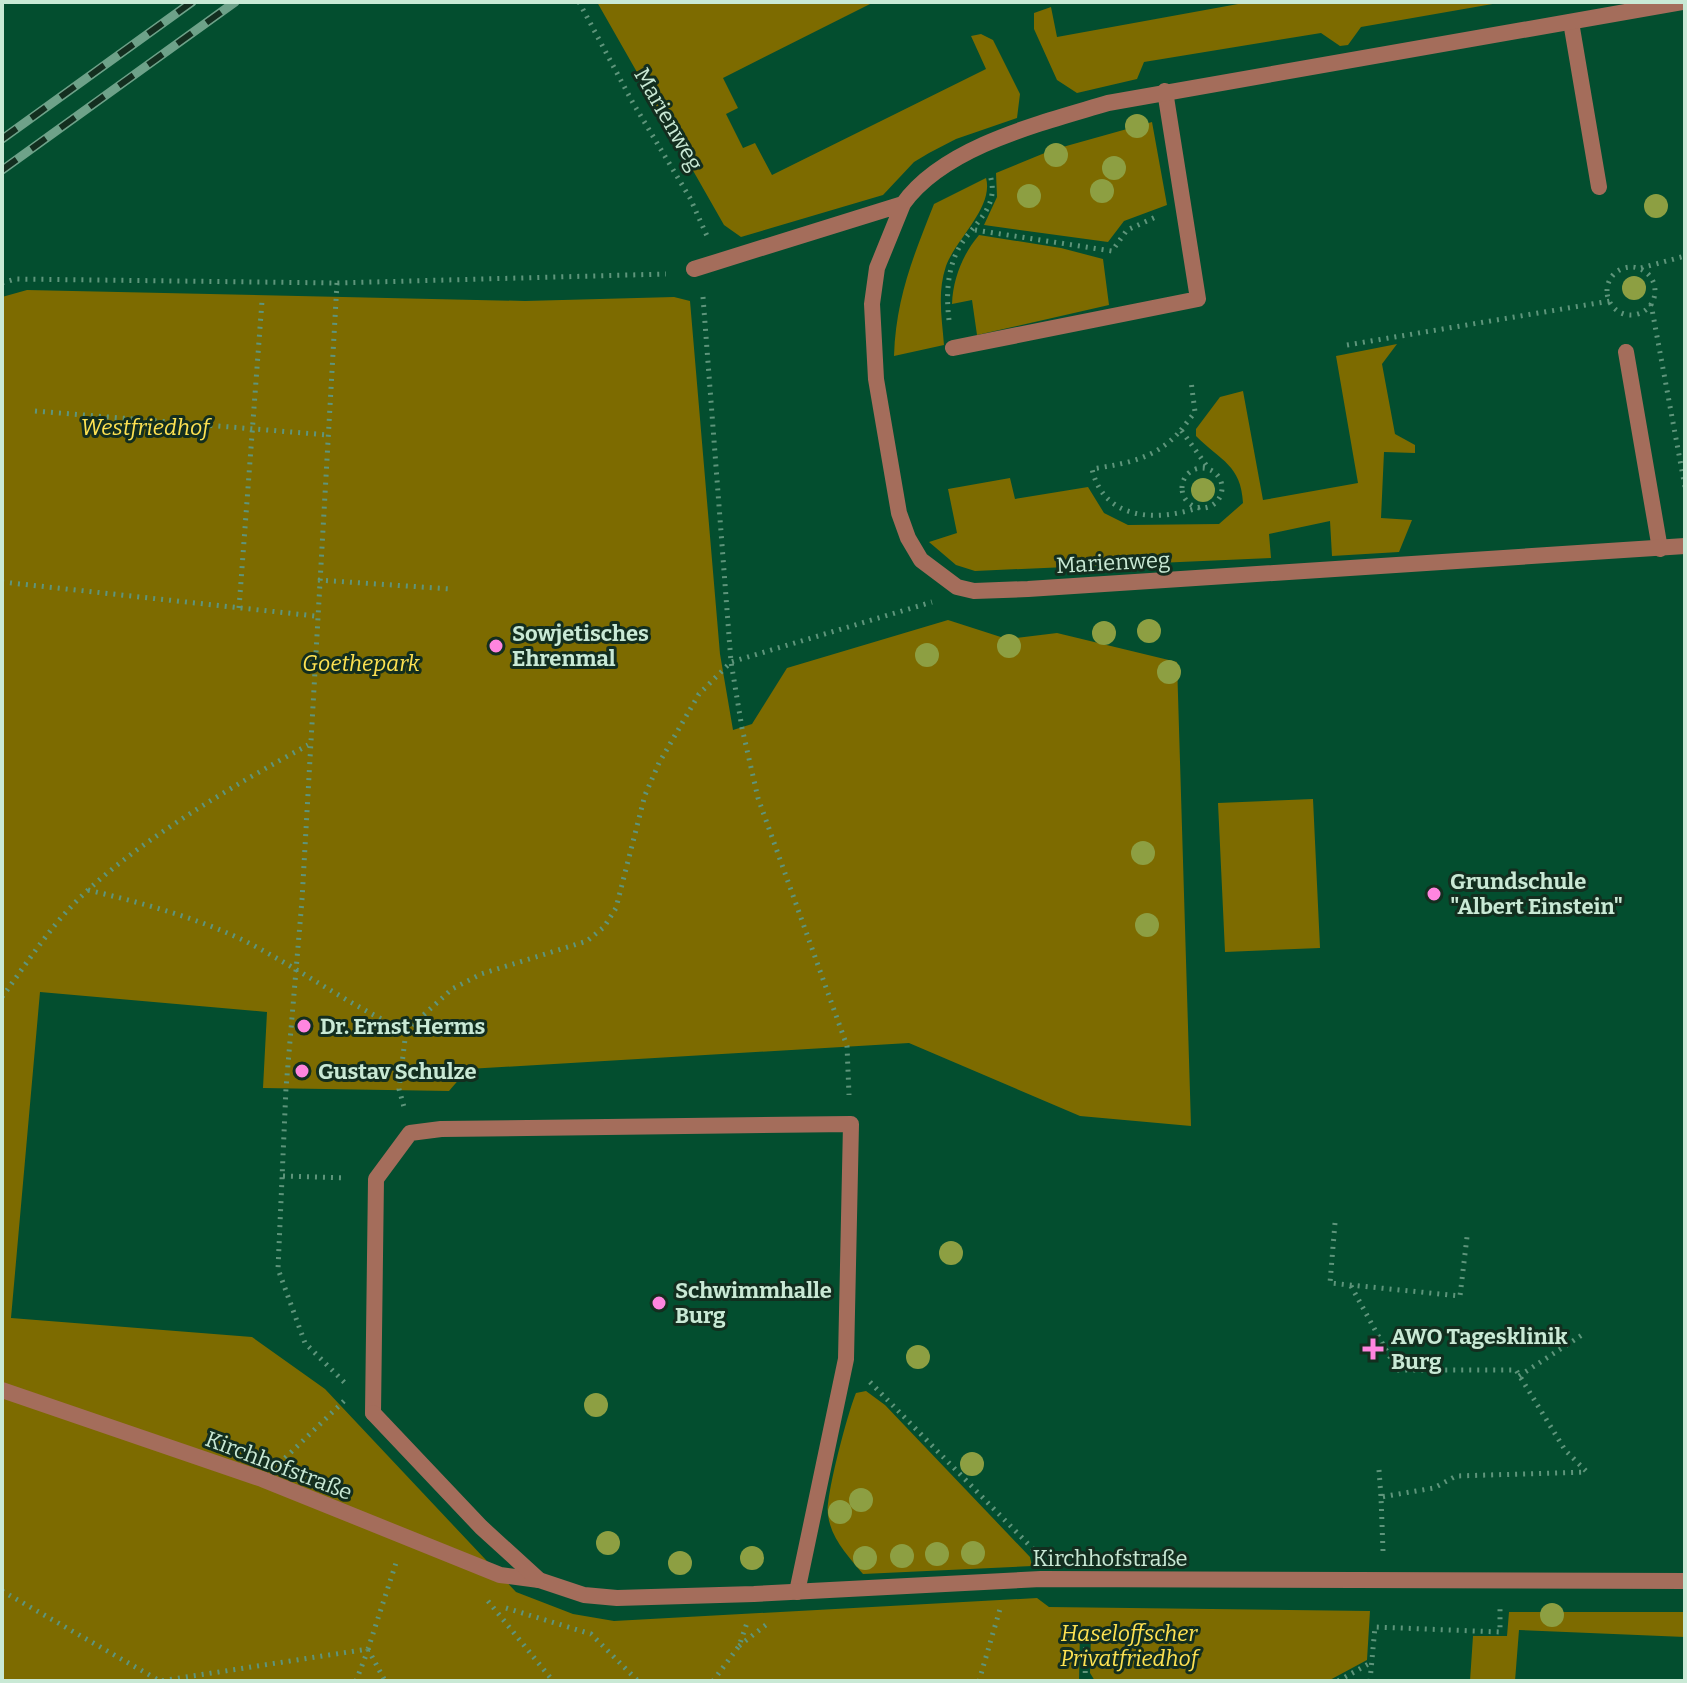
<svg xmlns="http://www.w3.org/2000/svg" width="1687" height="1683" font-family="Bitter,serif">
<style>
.green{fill:#7d6b00}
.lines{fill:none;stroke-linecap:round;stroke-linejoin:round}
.path{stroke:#5e957b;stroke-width:5;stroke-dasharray:2 6;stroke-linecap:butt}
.lane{stroke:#a46d5b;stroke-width:16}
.street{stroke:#a46d5b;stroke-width:16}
.rail-casing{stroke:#6ea289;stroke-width:9}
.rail{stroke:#132e1f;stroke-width:6;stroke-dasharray:18;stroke-linecap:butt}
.tree{fill:#8d9f42}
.poi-dot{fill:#ff85df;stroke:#132e1f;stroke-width:3}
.labels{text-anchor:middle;stroke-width:6;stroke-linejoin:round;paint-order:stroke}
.street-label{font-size:22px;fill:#c9e9d5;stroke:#132e1f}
.park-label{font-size:22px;font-style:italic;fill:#fee252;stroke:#132e1f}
.poi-label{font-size:22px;font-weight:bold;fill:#c9e9d5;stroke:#132e1f;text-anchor:start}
</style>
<rect width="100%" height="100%" fill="#034e2f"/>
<path class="green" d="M597,2h277l-151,76 15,30 -12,6 17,34 12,-5 17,32 214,-106 -15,-33 10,-2 12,6 27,54 -3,24 -61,21 -27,14 -15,9 -31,33 -142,42 -17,-12z
M1249,2h255l-143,25 -13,18 -8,1 -19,-13 -177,29 -7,17 -60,14 -20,-13 -23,-51v-16l17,-6 6,30z
M1152,122l15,83 -43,16 -16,21 -124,-17 13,-28 -1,-24 56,-23z
M986,178c8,29 -30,61 -40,88 -9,27 -4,52 -2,79l-50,11c2,-58 19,-99 40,-152z
M979,235l82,13 42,11 6,46 -132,30 -5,-35 -20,4c1,-26 11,-50 27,-69z
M27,290l498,11 149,-4 16,4 30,353 13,76 19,-6 35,-56 161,-48 59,19 50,-6 120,29 14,464 -111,-10 -171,-73 -441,26 -19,22 -186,-3 4,-76 -227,-20 -29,326 241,19 73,52 191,203 57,22 41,7 423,-23 12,9 321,4 -3,49 -39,21h-233l-5,-8 1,-40 -11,-1 -1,49h-1077v-1384z
M1397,344l-15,20 13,70 20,11v8l-31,-1 -3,66 31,2 -13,32 -67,4 -2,-35 -61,13 2,24 -296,13 -19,-6 -27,-23 28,-9 -9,-44 62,-11 5,21 73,-12 16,26 24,12 91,-1 24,-21c-2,-38 -22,-42 -47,-67v-7l24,-32 23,-6 20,109 95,-17 -22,-127z
M1313,799l7,149 -95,4 -7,-149z
M866,1391l19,14 145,152 2,9 -169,8c-14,-17 -32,-35 -35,-59 -3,-17 20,-103 28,-122z
M1509,1612h176v25l-166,-7 -4,51h-45l3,-45h34z"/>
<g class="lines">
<path class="path" d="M579,2l54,101 57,95 17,38
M975,230l137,21 15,-21 31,-14
M1607 291a24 24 0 1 1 48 0a24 24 0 1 1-48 0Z
M1641,268l44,-12
M2,283l13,-4 322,4 329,-9
M337,283l-35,617 -16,188 -8,181 27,74 40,40
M703,297l28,365 11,66 16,70 89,248 2,49
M1651,304l34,183
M949,320c-3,-24 -2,-52 11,-74 15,-24 40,-39 30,-71
M1347,345l263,-44
M35,411l293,24
M1181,430l14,-18 -4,-31
M1182 488a20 20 0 1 1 40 0a20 20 0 1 1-40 0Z
M1200,507c-42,15 -96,14 -108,-38 36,-6 64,-10 89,-39l28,39
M318,580l133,9
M2,582l313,34
M239,608l23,-307
M88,890c54,13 107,27 157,51 55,28 104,64 161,90l-7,58 5,18
M2,997c22,-30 42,-61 67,-88 57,-62 165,-124 239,-164
M406,1031l46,-42 29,-15 106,-33 17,-14 12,-19 29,-113 14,-32 40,-69 32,-32 201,-60
M283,1176l63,2
M1335,1223l-5,60 130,13 7,-59
M1351,1286l46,84h119l49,80 22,22
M1519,1376l63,-41
M870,1382l163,167
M285,1458l59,-57
M1379,1470l2,27
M1383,1551l-2,-54 53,-9 22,-12 131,-4
M2,1591l158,90 208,-32 28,-86
M488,1601l65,80
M506,1608l85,26 47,47
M739,1646l28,-22
M368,1649l17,32
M356,1681l12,-31
M713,1681l26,-35 9,-26
M979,1681l21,-72
M1085,1681l1,-41h46
M1338,1681l34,-19
M1370,1681l5,-54 125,5v-24"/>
<path class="lane" d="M1571,22l28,165
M953,348l245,-49 -33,-208
M1626,352l34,197
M2,1390l260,89 238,96 39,5
M373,1413l3,-234 34,-46 31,-4 410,-5 -5,235 -49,233"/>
<path class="street" d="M903,204l-26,64 -5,36 4,75 23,134 9,25 13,22 36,27 17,4 54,-2 657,-43
M694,269l209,-65c41,-58 139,-81 205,-101l574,-101
M373,1413l108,114 58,53 45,15 33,3 137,-4 287,-15 644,2"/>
<g class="rail-casing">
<path id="rail" d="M2,139l190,-137
M2,170l233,-168"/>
</g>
<use href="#rail" class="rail"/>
</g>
<g class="tree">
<circle cx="1137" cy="126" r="12"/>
<circle cx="1056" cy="155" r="12"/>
<circle cx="1114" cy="168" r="12"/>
<circle cx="1102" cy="191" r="12"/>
<circle cx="1029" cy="196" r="12"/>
<circle cx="1656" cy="206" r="12"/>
<circle cx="1634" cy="288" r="12"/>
<circle cx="1203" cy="490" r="12"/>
<circle cx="1149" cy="631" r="12"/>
<circle cx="1104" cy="633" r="12"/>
<circle cx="1009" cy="646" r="12"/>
<circle cx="927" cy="655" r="12"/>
<circle cx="1169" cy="672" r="12"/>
<circle cx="1143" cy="853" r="12"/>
<circle cx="1147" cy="925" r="12"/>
<circle cx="951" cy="1253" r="12"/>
<circle cx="918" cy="1357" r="12"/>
<circle cx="596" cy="1405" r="12"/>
<circle cx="972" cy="1464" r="12"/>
<circle cx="861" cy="1500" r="12"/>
<circle cx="840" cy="1512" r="12"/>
<circle cx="608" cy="1543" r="12"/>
<circle cx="973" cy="1553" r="12"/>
<circle cx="937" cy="1554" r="12"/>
<circle cx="902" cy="1556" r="12"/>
<circle cx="752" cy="1558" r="12"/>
<circle cx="865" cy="1558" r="12"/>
<circle cx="680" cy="1563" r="12"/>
<circle cx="1552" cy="1615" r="12"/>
</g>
<g class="poi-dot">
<circle cx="496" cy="646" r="8"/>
<circle cx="1434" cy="894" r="8"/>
<circle cx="304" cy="1026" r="8"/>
<circle cx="302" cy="1071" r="8"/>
<circle cx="659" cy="1303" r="8"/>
<path d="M1369 1337h8v8h8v8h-8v8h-8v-8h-8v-8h8z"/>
</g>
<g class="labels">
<g class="street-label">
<text transform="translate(669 119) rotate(60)" y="8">Marienweg</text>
<text transform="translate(1113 562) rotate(-3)" y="8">Marienweg</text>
<text transform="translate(279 1465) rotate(21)" y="8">Kirchhofstraße</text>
<text x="1110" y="1566">Kirchhofstraße</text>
</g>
<g class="park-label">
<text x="145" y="435">Westfriedhof</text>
<text x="361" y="671">Goethepark</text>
<text x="1129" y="1641">Haseloffscher<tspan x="1129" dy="25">Privatfriedhof</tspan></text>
</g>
<g class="poi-label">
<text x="512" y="641">Sowjetisches<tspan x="512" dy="25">Ehrenmal</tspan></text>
<text x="1450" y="889">Grundschule<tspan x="1450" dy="25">"Albert Einstein"</tspan></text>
<text x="320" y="1034">Dr. Ernst Herms</text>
<text x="318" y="1079">Gustav Schulze</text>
<text x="675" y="1298">Schwimmhalle<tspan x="675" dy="25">Burg</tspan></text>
<text x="1391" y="1344">AWO Tagesklinik<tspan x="1391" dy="25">Burg</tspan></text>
</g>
</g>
<rect width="1687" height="1683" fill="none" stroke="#c9e9d5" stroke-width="8"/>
</svg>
